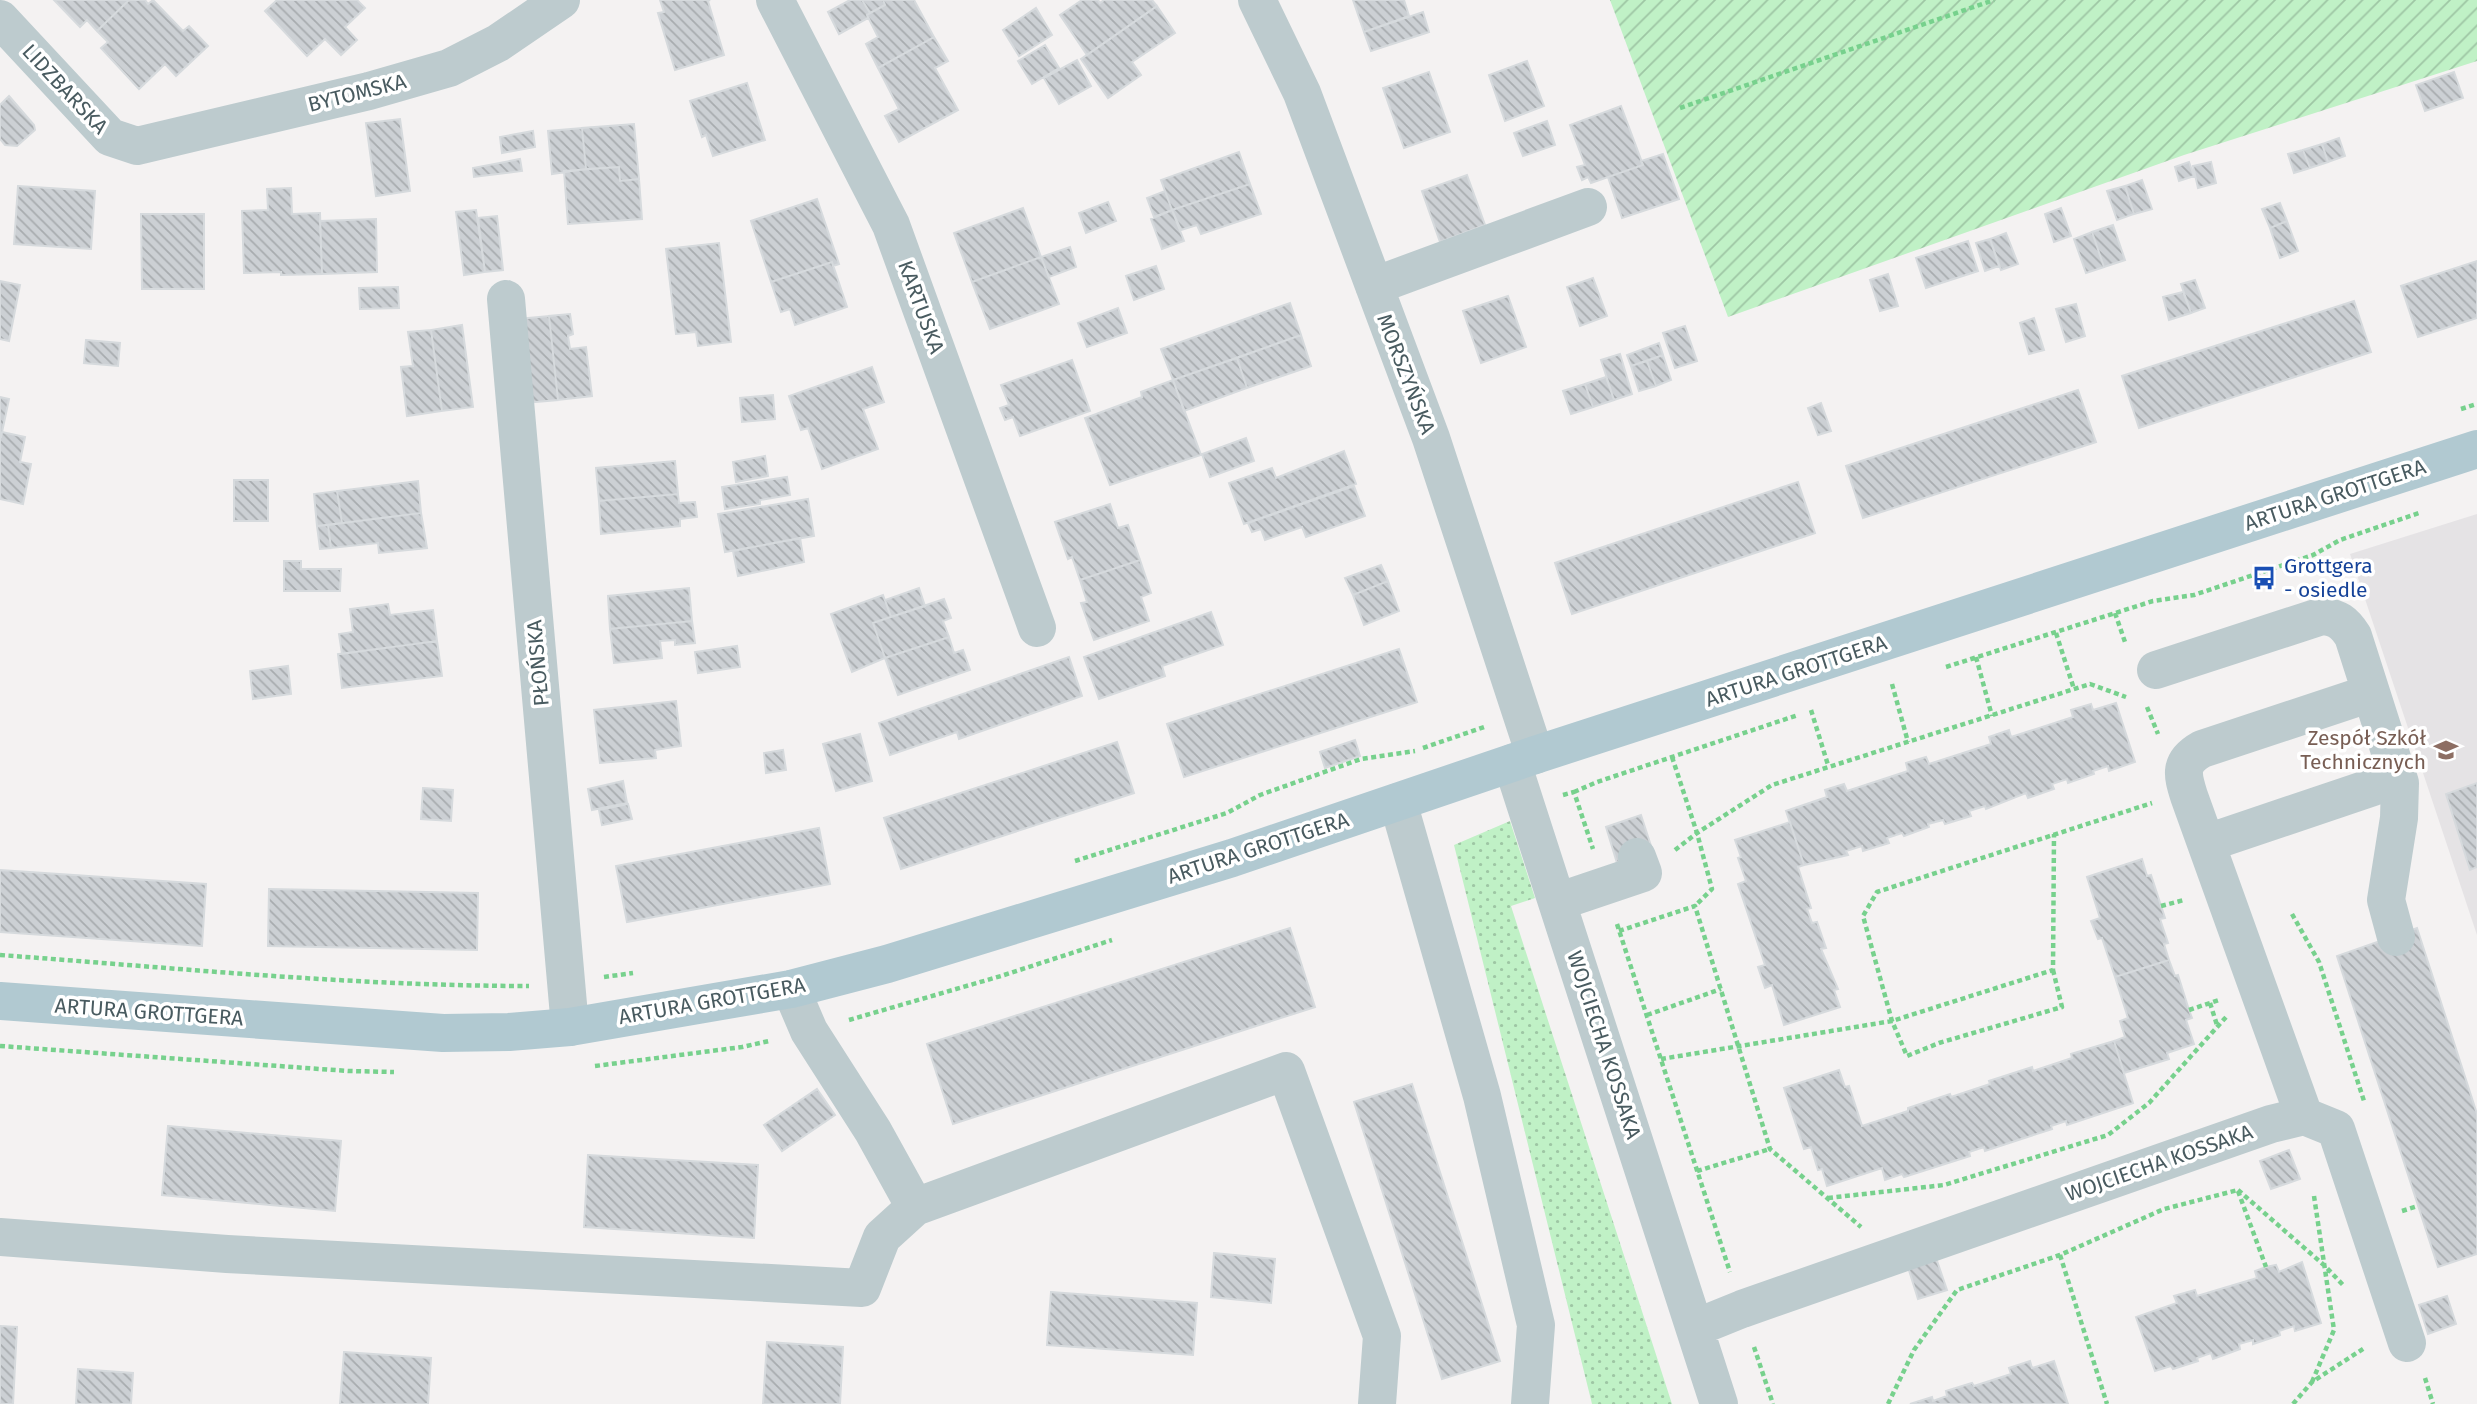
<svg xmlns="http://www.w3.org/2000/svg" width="2477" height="1404" font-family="'Fira Sans',sans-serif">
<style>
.education{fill:#e5e3e5}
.grass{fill:url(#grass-dots)}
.garden{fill:url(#garden-furrows)}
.building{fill:url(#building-back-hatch);stroke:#d6dadd;stroke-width:2}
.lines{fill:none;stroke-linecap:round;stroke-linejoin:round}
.path{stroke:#77d18d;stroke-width:4.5;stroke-dasharray:5 3.5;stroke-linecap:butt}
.minor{stroke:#bdcbce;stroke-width:38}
.major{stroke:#b1c9d1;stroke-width:38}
.labels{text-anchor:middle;stroke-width:7;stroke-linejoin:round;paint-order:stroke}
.street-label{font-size:21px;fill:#495b60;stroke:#fff}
.transit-label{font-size:21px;fill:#164399;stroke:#fff;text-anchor:start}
.education-label{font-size:21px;fill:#785e54;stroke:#fff;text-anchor:end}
</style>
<defs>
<pattern id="grass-dots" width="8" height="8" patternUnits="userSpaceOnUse" patternTransform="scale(1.75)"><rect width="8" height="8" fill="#c0f1c6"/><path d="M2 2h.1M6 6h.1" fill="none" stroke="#9ec6a4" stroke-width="1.8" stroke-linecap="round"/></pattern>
<pattern id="garden-furrows" width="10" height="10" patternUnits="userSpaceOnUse" patternTransform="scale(1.75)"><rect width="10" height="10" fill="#c0f1c6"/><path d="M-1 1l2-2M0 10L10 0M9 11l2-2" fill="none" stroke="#9ec6a4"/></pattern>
<pattern id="building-back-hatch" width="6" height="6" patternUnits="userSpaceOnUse" patternTransform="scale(1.75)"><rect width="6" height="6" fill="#ccd0d4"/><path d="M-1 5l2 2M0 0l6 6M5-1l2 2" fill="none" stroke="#a8acaf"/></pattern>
</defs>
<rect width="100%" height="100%" fill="#f4f2f2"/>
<path class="education" d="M2477,514v421l-127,-381z"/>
<path class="grass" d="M1510,821l25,77 -24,8 161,498h-80l-138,-559z"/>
<path class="garden" d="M1610,0h867v61l-293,94 -456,162z"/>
<path class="building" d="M54,0h75l-32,31 -10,-11 -7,7z
M129,0h16l3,4 5,-4 30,31 6,-5 19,20 -32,30 -11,-12 -26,25 -38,-41 7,-6 -11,-11z
M277,0h80l8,8 -20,19 12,13 -16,15 -16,-16 -18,17 -42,-45z
M660,0h50l-2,1 16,54 -49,15 -17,-57 6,-1z
M850,0h12l8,13 -3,2 1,3 -29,16 -11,-22z
M862,0h21l2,5 -15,8z
M883,0h31l20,37 -56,31 -12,-24 12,-7 -11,-22 18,-10z
M1082,0h16l2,3 4,-3h48l5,6 -70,49 -27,-40z
M1353,0h51l5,16 -45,16z
M1157,6l18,27 -43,29 9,13 -33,23 -27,-39z
M1036,8l16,27 -33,21 -16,-26z
M1423,12l6,20 -58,19 -7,-19z
M934,37l14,24 -13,7 23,42 -59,32 -14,-26 14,-7 -21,-41z
M1045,45l14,23 -27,16 -14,-23z
M1077,60l14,26 -32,18 -15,-26z
M1527,61l17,45 -39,15 -16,-46z
M1429,72l21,60 -46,16 -21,-60z
M2454,72l9,26 -38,13 -9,-26z
M747,83l18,57 -52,16 -7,-21 -4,2 -12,-36z
M9,96l25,29 1,5 -18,16 -12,-1 -5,-6v-34z
M1621,106l22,59 -52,18 -3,-6 -6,3 -5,-13 8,-2 -15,-40z
M400,119l10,72 -34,5 -10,-73z
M1547,121l8,24 -32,11 -9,-23z
M634,124l5,55 -19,2 -1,-14 -33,2 -4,-41z
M582,128l4,41 -34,5 -4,-43z
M533,131l2,16 -33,6 -2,-16z
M2339,138l6,18 -17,6 -6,-18z
M2322,144l6,18 -18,6 -7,-18z
M2303,150l7,18 -16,5 -6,-19z
M1239,152l11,32 -78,26 -11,-30z
M1663,154l16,45 -57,19 -14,-41 35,-12 -2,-4z
M520,159l2,12 -48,6 -1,-9z
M2189,162l5,14 -15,5 -4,-14z
M2211,162l5,21 -18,5 -5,-22z
M619,167l1,14 19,-2 3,40 -74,5 -4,-53z
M1467,175l18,50 -45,17 -18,-51z
M2142,180l10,29 -18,5 -9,-28z
M1250,184l11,30 -60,20 -4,-9 -16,5 -9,-20z
M18,186l77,5 -4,58 -77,-5z
M2125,186l9,28 -17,6 -10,-29z
M291,188l1,26 28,-1 2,61 -41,1v-3l-37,1 -2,-62 26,-1 -1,-21z
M1165,191l7,19 -18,7 -7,-19z
M817,199l22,65 -6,2 -1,-4 -61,20 -20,-61z
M1108,202l8,19 -30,12 -7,-20z
M2280,203l7,18 -17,7 -8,-19z
M1023,208l18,49 -69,25 -18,-49z
M2061,208l10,28 -17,6 -9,-28z
M476,210l9,62 -21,3 -8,-63z
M1172,210l12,31 -22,8 -11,-30z
M141,214h63v75h-62z
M497,216l6,54 -18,2 -7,-54z
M376,219l1,53 -55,2 -2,-53z
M2287,221l11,30 -18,7 -10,-30z
M2113,225l12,35 -21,7 -12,-35z
M2092,232l12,35 -18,6 -12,-34z
M2006,233l12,31 -17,6 -11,-31z
M1990,239l9,27 -14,5 -9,-28z
M1968,241l10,30 -52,17 -10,-30z
M719,243l12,99 -33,4 -2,-14 -20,2 -10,-85z
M1070,247l6,20 -27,10 -8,-20z
M1041,257l18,47 -69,25 -18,-47z
M2477,261v57l-59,19 -17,-51z
M832,262l15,45 -52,18 -5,-16 -9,3 -10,-30z
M1156,266l8,23 -30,11 -8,-24z
M1888,274l10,32 -18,5 -10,-31z
M1593,278l14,38 -27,10 -13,-39z
M2195,280l10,28 -14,5 -10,-29z
M0,281l20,4 -11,56 -9,-2z
M398,287l1,21 -39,1 -1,-21z
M2183,292l8,21 -22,7 -6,-23z
M1508,296l18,51 -45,16 -18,-52z
M2354,301l17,51 -232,76 -17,-52z
M1290,303l11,32 -128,45 -12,-31z
M2076,304l9,32 -19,6 -10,-33z
M1118,308l9,25 -40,14 -9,-24z
M570,314l3,20 -5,2 2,13 16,-2 6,49 -34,4 -9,-84z
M549,316l9,84 -33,3 -7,-84z
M2034,318l10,32 -15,4 -9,-31z
M462,325l11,82 -31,4 -11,-81z
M1685,326l12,35 -22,7 -12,-35z
M431,330l11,81 -35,5 -6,-49 12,-1 -5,-34z
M1301,335l10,31 -64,22 -10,-30z
M86,340l34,3 -2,23 -34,-3z
M1659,343l4,12 -32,11 -4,-11z
M1620,354l12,40 -18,6 -13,-40z
M1663,355l8,25 -15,6 -9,-25z
M1237,358l10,30 -63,23 -11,-31z
M1072,360l18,51 -70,25 -7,-19 -8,3 -5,-12 9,-3 -8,-20z
M1647,361l9,25 -17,5 -8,-25z
M872,367l12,35 -21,7 15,40 -56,20 -14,-41 -7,2 -12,-34z
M1606,377l8,23 -21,7 -8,-23z
M1173,380l28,75 -91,30 -25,-67 57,-21 -1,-5z
M1585,384l8,23 -22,7 -8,-23z
M2078,390l18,52 -233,76 -17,-52z
M773,395l2,24 -33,3 -2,-24z
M0,397l9,2 -8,38h-1z
M1821,403l10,28 -13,4 -10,-27z
M2,432l23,5 -5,25 11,2 -8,40 -23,-5v-62z
M1246,438l8,23 -44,16 -8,-23z
M1344,451l12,33 -112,40 -15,-41 43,-15 4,10z
M765,456l3,20 -32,6 -3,-20z
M675,461l3,33 -79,7 -3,-33z
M787,477l3,18 -30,5v4l-35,5 -3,-22z
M234,480h34v41h-34z
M418,481l3,32 -79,10 -5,-32z
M1798,482l17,51 -243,81 -17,-51z
M1354,486l11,30 -59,21 -4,-10 -37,13 -4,-11 -9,3 -4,-9z
M337,491l5,32 -25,3 -3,-32z
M678,494l1,9 16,-1 2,15 -17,2v7l-79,8 -2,-33z
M808,499l6,37 -89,16 -7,-38z
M1110,504l8,24 10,-3 12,35 -60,20 -8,-23 -4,2 -13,-37z
M421,513l6,35 -48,5 -1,-10 -47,5 -3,-23z
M328,525l3,23 -11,1 -3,-23z
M800,538l4,24 -66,14 -5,-25z
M1140,560l11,33 -10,4 8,24 -55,19 -13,-37 6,-1 -7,-22z
M284,561h17v8h40l-1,22h-56z
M1381,565l7,16 -35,14 -8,-17z
M1388,581l11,30 -35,14 -11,-30z
M689,588l3,33 -82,8 -2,-33z
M919,588l6,18 -34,11 -6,-17z
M883,595l8,22 -18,6 12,35 -33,14 -21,-58z
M944,599l7,19 -8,3 6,16 -64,21 -12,-35z
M388,604l2,11 43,-5 4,31 -95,13 -3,-20 14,-2 -3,-23z
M1211,612l12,33 -61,21 3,10 -66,23 -15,-42z
M692,621l3,22 -20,2v-5l-15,1 2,17 -48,5 -4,-34z
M949,637l5,16 9,-3 7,20 -72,25 -13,-37z
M437,641l5,35 -100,12 -4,-34z
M737,646l3,21 -42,6 -3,-21z
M1399,649l18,53 -233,75 -17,-53z
M1069,657l13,39 -123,43 -2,-7 -67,23 -11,-32z
M288,666l3,28 -38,5 -3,-28z
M676,701l5,45 -26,4 1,8 -56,5 -6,-53z
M2116,703l19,59 -26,9 -1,-5 -15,5 1,3 -26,9 -1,-4 -15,5 2,5 -26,9 -2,-5 -40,16 -1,-3 -16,5 2,5 -26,8 -2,-4 -15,4 1,3 -25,9 -2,-3 -15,5 2,5 -26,8 -1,-5 -16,5 2,4 -44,10 -18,-54 41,-14 -2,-7 19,-6 3,7 61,-20 -2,-8 20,-6 3,7 62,-20 -2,-7 20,-7 2,7 62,-20 -2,-7 20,-6 2,6z
M860,734l12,47 -36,10 -13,-47z
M1355,740l5,16 -35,12 -5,-16z
M1117,742l17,51 -233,76 -17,-51z
M783,750l3,20 -20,3 -2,-20z
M623,781l4,22 -35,7 -4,-21z
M2477,783v84l-7,3 -24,-76z
M423,788l30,2 -2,31 -30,-2z
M628,804l4,15 -30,6 -3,-15z
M1641,815l12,37 -36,11 -11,-36z
M1790,822l14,43 -6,2 13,41 -4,1 5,14 5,-1 9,26 -5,1 17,40 -4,1 6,17 -56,18 -12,-40 -7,3 -7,-21 7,-2 -27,-81 8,-3 -8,-23 3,-1 -6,-17z
M819,828l11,56 -203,38 -11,-56z
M2142,859l5,17 4,-1 14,43 -5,1 8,24 -4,1 5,16 -54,17 -13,-39 -4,1 -7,-18 9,-3 -13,-41z
M0,870l206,14 -4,62 -202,-14z
M269,889l209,4 -1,57 -209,-4z
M1290,928l25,79 -362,117 -26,-80z
M2417,928l60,186v140l-39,13 -101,-311z
M2169,960l6,16 3,-1 11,35 3,8 -6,2 8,24 -27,9 2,6 -45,14 -10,-32 11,-4 -5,-16 8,-3 -13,-41z
M2114,1041l19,62 -66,22 -1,-4 -15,5 1,3 -67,22 -1,-4 -15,5 1,4 -66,21 -2,-3 -17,6 -3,-12 -55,18 -5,-17 -4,1 -7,-23 -7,2 -20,-61 55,-18 6,17 4,-1 13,40 46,-15v-3l42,-14 1,3 39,-13 -1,-3 43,-14 1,4 39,-13 -1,-4z
M1412,1084l88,277 -58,18 -88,-277z
M817,1089l18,26 -53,36 -18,-26z
M168,1126l173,15 -6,70 -173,-16z
M2289,1150l11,29 -29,10 -11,-28z
M588,1155l170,10 -4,73 -170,-11z
M1214,1253l61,6 -4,44 -60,-6z
M1935,1255l12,35 -29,9 -11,-35z
M2302,1262l19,61 -26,8 -1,-5 -15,5 1,4 -27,9v-4l-14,4 1,5 -27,10 -2,-6 -14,5 1,3 -25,8 -2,-3 -16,5 -19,-54 41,-14 -3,-7 21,-6 2,6 60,-18 -2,-7 11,-4 10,-2 3,7z
M1051,1292l146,11 -4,52 -146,-10z
M2447,1296l9,28 -28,10 -9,-29z
M0,1326l17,1 -4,77h-13z
M767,1342l76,5 -3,57h-77z
M344,1352l87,6 -3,46h-88z
M2030,1361l2,7 22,-7 14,43h-158l22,-7 1,4 14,-5 -1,-5 26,-8 2,3 37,-12 -2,-6z
M78,1369l55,4 -2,31h-55z"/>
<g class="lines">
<path class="path" d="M1680,108l314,-108
M2461,409l16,-5
M2115,613l11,32
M2056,633l18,56
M1976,657l16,59
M1946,667l207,-66 41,-6 119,-40 27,-15 79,-27
M1892,684l16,58
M2147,707l11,27
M1811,710l17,55
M1423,748l61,-21
M1672,757l25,76 15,56 -17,17
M1574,792l23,-10 201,-67
M1563,795l11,-3 19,57
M1675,850l22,-17 75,-48 318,-101 36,13
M1075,861l152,-48 33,-18 101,-36 54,-8
M2161,906l23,-6
M2292,914l27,48 45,139
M1617,924l113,348
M1619,931l76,-25 75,243 91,78
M0,955c176,13 353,31 529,31
M2053,970l9,37 -123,36 -32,13 -15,-35 -29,-105 14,-24 275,-89
M604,977l29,-4
M2210,1003l7,22
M2189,1010l30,-10
M1647,1015l74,-26
M849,1020l152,-44 111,-36
M0,1046l348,25 46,1
M1661,1059l231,-38 161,-51 1,-136
M595,1066l147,-19 27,-6
M1697,1171l73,-22
M2238,1190l87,76 19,20
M2238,1191l28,76
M1828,1198l116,-13 164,-50 41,-32 78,-87
M2402,1211l16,-5
M2060,1255l47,149
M1754,1347l19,57
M2425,1378l8,26
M2312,1382l22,-52 -20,-134
M1888,1404l26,-54 43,-60 103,-35 104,-46 74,-19
M2293,1404l19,-22 54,-35"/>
<path class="minor" d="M775,0l116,225 146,403
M1257,0l45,93 129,345 104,317
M0,19l110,118 27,9 232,-55 80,-23 49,-25 63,-43
M1374,286l214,-79
M506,299l64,728
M2156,670l166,-54c16,2 22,6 31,20l47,147 -1,35 -13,82 10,37
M1512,763l207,641
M1398,802l84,294 54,229 -6,79
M2207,843l166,-56
M1557,902l86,-29 -6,-16
M791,989l18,42 64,100 42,76
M2304,1116l-115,-320c-7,-22 -10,-34 13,-47l169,-56
M0,1237l227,17 635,34 20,-51 33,-30 371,-136 96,265 -5,68
M1695,1328l47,-19 529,-185 33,-8 32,13 71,214"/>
<path class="major" d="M0,1001l443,32 66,-1 61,-5 221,-38 96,-25 345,-106 303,-103 942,-306"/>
</g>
<defs>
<g id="bus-bare" transform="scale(1.89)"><path d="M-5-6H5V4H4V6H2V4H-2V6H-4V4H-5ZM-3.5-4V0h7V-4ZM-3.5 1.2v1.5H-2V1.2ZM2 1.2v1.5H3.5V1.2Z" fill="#1a4fb4" stroke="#fff" stroke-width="2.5" paint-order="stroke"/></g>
<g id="school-bare" transform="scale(1.89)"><path d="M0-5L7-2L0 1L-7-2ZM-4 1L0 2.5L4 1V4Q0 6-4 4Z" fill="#8d6e63" stroke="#fff" stroke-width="2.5" paint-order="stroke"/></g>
</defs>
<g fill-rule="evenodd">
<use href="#bus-bare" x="2264" y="578"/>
<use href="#school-bare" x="2446" y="750"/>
</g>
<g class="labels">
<g class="street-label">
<text transform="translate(65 89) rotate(47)" y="7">LIDZBARSKA</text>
<text transform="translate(357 93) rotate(-14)" y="7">BYTOMSKA</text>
<text transform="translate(921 307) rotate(70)" y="7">KARTUSKA</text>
<text transform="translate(1406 374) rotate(69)" y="7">MORSZYŃSKA</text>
<text transform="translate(2335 495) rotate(-18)" y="7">ARTURA GROTTGERA</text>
<text transform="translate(538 663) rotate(-95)" y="7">PŁOŃSKA</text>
<text transform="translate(1796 671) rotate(-18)" y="7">ARTURA GROTTGERA</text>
<text transform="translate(1258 848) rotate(-18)" y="7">ARTURA GROTTGERA</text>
<text transform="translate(712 1001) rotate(-10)" y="7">ARTURA GROTTGERA</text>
<text transform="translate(149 1012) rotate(4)" y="7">ARTURA GROTTGERA</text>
<text transform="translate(1604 1045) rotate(72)" y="7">WOJCIECHA KOSSAKA</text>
<text transform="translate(2159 1163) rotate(-19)" y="7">WOJCIECHA KOSSAKA</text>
</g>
<g class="transit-label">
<text x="2284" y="573">Grottgera<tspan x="2284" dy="24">- osiedle</tspan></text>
</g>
<g class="education-label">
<text x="2426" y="745">Zespół Szkół<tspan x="2426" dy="24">Technicznych</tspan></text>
</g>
</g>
</svg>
